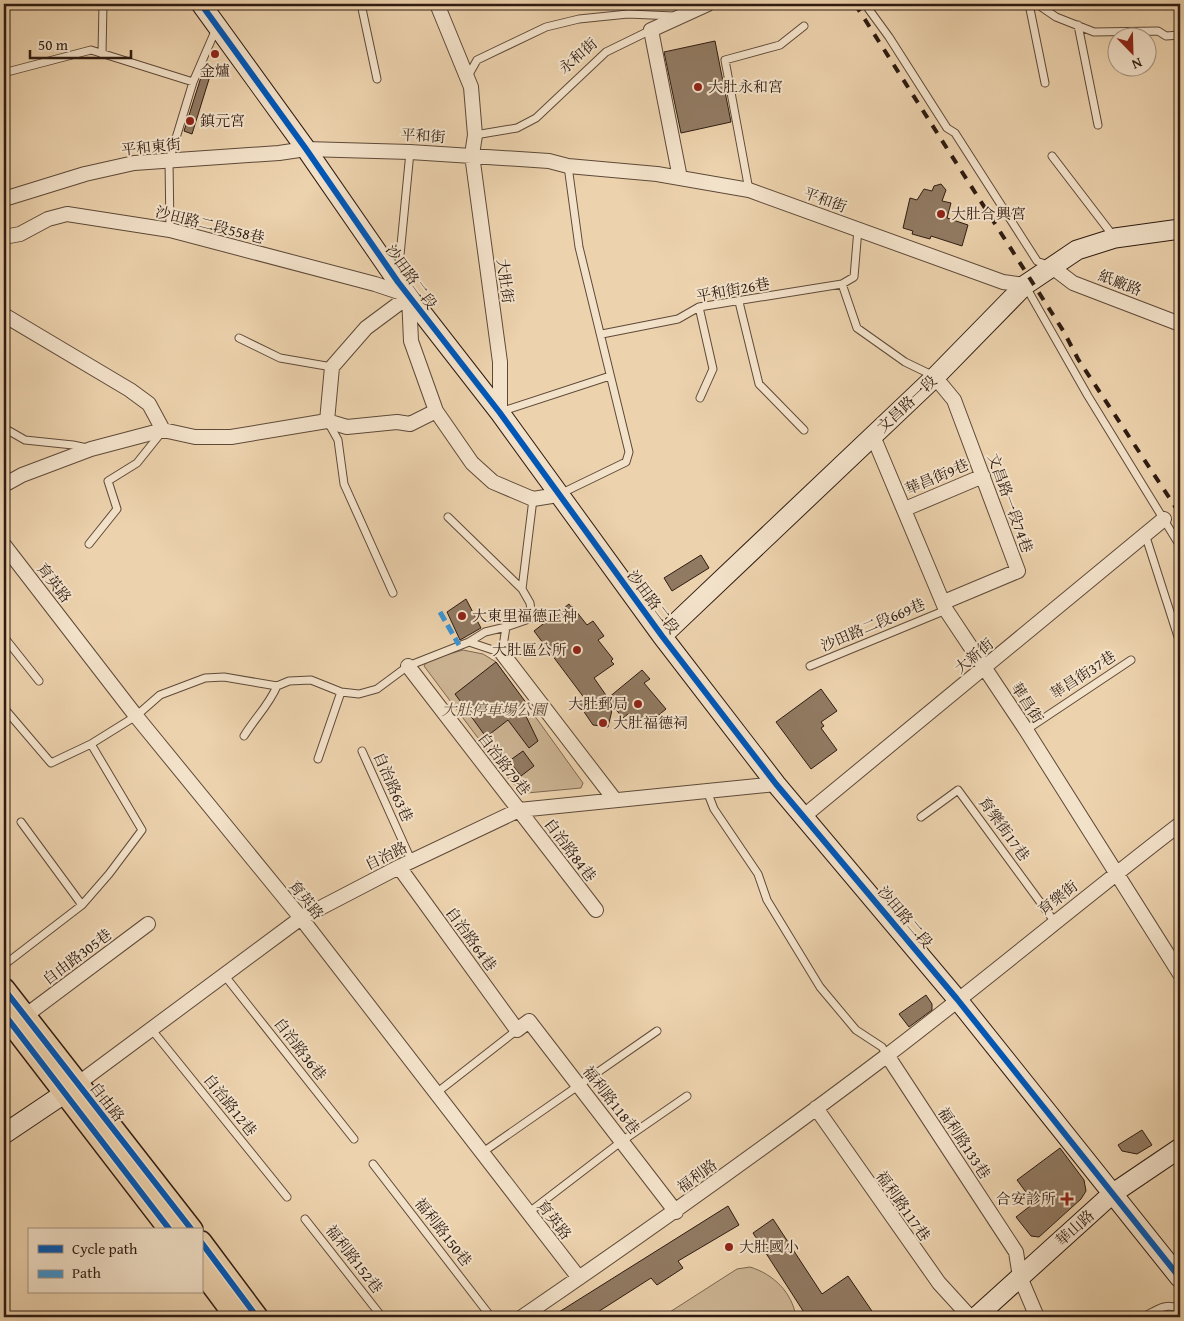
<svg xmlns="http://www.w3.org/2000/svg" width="1184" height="1321" font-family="'Gentium Book Plus','Noto Serif TC',serif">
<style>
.green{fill:#ccb392;stroke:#7d6752}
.building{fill:#917a62;stroke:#2e1b11}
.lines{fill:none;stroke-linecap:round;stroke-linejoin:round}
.lane-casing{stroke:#5e4938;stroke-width:9}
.street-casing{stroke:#5e4938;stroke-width:16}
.secondary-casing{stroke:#2e1b11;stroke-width:21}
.primary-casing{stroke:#2e1b11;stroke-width:24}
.lane{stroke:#f3e2ca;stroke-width:7}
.street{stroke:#f3e2ca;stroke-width:14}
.secondary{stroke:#f3e2ca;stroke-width:19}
.primary{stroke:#ecd2ad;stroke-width:21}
.rail{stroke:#2e1b11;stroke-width:4;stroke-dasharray:9 9;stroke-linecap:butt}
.quiet{stroke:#3c94d3;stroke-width:5;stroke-dasharray:10 5;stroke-linecap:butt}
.cycleway-casing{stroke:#f3e2ca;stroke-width:9}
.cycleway{stroke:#0057b8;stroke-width:6}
.poi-dot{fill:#8f2418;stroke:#f3e2ca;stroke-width:2}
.labels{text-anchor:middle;stroke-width:4;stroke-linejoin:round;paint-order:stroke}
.street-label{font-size:15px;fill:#2e1b11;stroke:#f3e2ca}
.poi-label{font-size:15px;fill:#2e1b11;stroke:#f3e2ca;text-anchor:start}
.park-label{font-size:15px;font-style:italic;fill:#5d4938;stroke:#f3e2ca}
</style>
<rect width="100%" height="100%" fill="#ecd2ad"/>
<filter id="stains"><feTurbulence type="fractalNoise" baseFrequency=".004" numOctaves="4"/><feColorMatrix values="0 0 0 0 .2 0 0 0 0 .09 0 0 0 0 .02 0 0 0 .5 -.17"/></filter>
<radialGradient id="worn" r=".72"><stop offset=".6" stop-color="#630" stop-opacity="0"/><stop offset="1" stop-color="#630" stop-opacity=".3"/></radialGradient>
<path class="green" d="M463,650l20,4 13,8 87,121 -2,5 -54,5 -16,-11 -87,-116 4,-6z
M750,1267c23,7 42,25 46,50h-134l75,-48z"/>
<path class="building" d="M715,41l16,81 -50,11 -17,-81z
M202,74l8,2 -18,58 -8,-3z
M941,184l5,6 -4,11 9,2 -4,15 21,7 -6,21 -31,-10 -1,3 -18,-5 1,-3 -10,-3 7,-30 7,2 7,-11 8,2 2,-5z
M701,555l8,13 -37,23 -8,-13z
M466,599l15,29 -21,12 -13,-28z
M569,604l2,3 1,-1 15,19 6,-4 11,15 -6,4 15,19 -2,2 3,3 -20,14 14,20 34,-28 8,9 -6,4 22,26 -17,14 -4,-5 -3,2 -2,-2 -5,4 -7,-8 -5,4 -10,-12 -5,21 -15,-2 -15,-22 7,-4 -51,-68z
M496,662l31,42 -5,4 16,33 -9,7 -21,-28 -22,17 -31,-43z
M821,689l16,22 -16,11 3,4 -3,2 16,22 -26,19 -35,-47z
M523,751l11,15 -13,10 -12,-15z
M926,995l6,9v6l-23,17 -10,-13z
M1142,1130l10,15 -15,9 -15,-3 -4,-6z
M1060,1148l24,32 2,11 -5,8 -42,38 -8,-1 -15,-19 18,-14 -17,-23z
M728,1206l11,19 -61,36 5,7 -26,17 -6,-7 -61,39h-39z
M773,1219l49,75 26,-18 28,41h-69l-54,-84z"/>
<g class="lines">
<g class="lane-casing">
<path id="lane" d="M361,4l16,75
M865,4l24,33 58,91 8,5 82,128 12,5
M1029,4l16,79
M1037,4l19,13 38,15 64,-1 8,5 14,-1
M256,5l6,-1
M1078,25l20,100
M102,54l1,-50
M4,65l3,7 84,-22 102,32
M468,76l9,-16 69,-33 33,-8 49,-5 46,2
M475,135l42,-7 19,-10 70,-66 45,-22
M1052,156l62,81
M749,190l-24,-130 55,-15 24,-19
M170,230l-1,-69 24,-79 23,-53
M398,276l12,-124
M842,284l15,44 48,34 29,14
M1026,287l62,109 92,150
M739,302l20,82 45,46
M699,307l14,62 -13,29
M602,334l76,-15 21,-12 143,-23 12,-7 4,-48
M239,338l41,20 52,9
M500,412l110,-36
M328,422l10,18 6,44 49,109
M4,428l21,12 48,5 14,3
M560,494l66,-32 3,-10 -50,-205 -11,-81
M448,517l74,72
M1145,534l35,109
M89,544l28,-35 -9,-28 29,-18 24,-30
M4,637l35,44
M469,642l16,-10 21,-5
M810,666l136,-56
M4,708l47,55 40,-19 45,-28 24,-21 45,-17 19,-1 53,9 12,-5 22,-1 30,12 18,2 18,-5 31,-23 61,-24 33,11 4,-26 26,-9 -2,-15 -8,-14 11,-90
M1026,730l105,-70
M244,736c11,-18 25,-31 33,-50
M362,751l50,111
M318,759l23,-67
M707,791l7,18 44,65 9,26 53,87 36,43 26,17 5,8
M921,817l37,-27 96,131
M21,822l61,83
M4,965l78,-60 27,-31 33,-44 -51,-86
M225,976l129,163
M152,1030l135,167
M435,1094l82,-64
M483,1152l174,-121
M373,1164l118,153
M528,1213l94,-72 65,-45
M305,1219l77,98
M1143,1317c14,-7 22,-15 37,-8"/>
</g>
<g class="street-casing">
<path id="street" d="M437,4l34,83 4,48 -3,20 28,207v51
M680,178l-29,-148 57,-26
M4,199l81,-25 49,-11 145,-10 27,-4 104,3 139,9 19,5 89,8 92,16 254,92 22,3
M4,237l16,-3 28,-15 19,-5 103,16 205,54 33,11
M1052,267l21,16 107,41
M409,296l2,45 25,70 36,52 21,19 40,17 25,-4
M4,315l126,75 19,14 14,26
M935,377l19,23 64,171 -74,31
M327,421l5,-54 34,-39 43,-32
M873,436l73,174 80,120 154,244
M4,485l18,-10 69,-26 72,-19 32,7h36l96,-16 20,6 50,-5 13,2 26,-13
M905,509l78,-33
M4,545l132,171 165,202 278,360
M502,653l113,147
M408,666l188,244
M804,816l360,-297
M399,867l118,163 12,-9 147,191
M25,1016l123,-92
M887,1055l129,197 4,25 17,40
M72,1088l229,-170 98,-51 120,-57 257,-26
M816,1108l123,175 31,34
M522,1317c123,-84 244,-170 363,-260 100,-76 196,-157 295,-233"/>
</g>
<g class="secondary-casing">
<path id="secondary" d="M201,4l105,145 92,133 102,131 162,223 114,148 181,215 223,279
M662,636l273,-259 90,-92 52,-35 38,-12 65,-9
M4,1134l61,-41
M976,1317l136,-123 68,-46"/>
</g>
<g class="primary-casing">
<path id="primary" d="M4,989l188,241
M4,1014l166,216
M201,1242l56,75
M201,1270l35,47"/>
</g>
<use href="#lane" class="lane"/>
<use href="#street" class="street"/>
<use href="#secondary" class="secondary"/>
<use href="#primary" class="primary"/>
<path class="rail" d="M855,4l209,328 14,27 102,155"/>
<path class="quiet" d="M440,612l19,33"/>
<g class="cycleway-casing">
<path id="cycleway" d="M201,4l105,145 92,133 102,131 162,223 114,148 181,215 223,279
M4,989l188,241
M4,1014l166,216
M201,1242l56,75"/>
</g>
<use href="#cycleway" class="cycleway"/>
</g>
<g class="poi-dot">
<circle cx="215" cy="54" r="5"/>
<circle cx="698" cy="87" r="5"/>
<circle cx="190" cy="121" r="5"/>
<circle cx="941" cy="214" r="5"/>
<circle cx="462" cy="616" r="5"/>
<circle cx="577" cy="650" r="5"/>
<circle cx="638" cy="704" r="5"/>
<circle cx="603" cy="723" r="5"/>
<path d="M1064.5 1191.5h5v5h5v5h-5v5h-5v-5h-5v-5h5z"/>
<circle cx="729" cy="1247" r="5"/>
</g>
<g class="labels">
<g class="street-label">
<text transform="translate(578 56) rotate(-41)" y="5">永和街</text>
<text transform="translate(423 136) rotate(3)" y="5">平和街</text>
<text transform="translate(151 147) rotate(-6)" y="5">平和東街</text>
<text transform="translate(825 200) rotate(20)" y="5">平和街</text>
<text transform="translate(210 225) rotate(14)" y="5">沙田路二段558巷</text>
<text transform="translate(411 277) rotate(54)" y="5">沙田路二段</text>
<text transform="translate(505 281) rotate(82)" y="5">大肚街</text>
<text transform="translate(1120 283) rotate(21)" y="5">紙廠路</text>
<text transform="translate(733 290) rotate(-10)" y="5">平和街26巷</text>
<text transform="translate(907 404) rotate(-43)" y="5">文昌路一段</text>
<text transform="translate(937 477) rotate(-23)" y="5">華昌街9巷</text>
<text transform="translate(1010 503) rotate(70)" y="5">文昌路一段74巷</text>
<text transform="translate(54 583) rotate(52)" y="5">育英路</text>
<text transform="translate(653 602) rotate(53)" y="5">沙田路二段</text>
<text transform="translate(873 625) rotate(-23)" y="5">沙田路二段669巷</text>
<text transform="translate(974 656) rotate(-40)" y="5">大新街</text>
<text transform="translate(1083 675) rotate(-33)" y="5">華昌街37巷</text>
<text transform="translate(1027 703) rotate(57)" y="5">華昌街</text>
<text transform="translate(504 764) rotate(52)" y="5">自治路79巷</text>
<text transform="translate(393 787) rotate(66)" y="5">自治路63巷</text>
<text transform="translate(1004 829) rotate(54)" y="5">育樂街17巷</text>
<text transform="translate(570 850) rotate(53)" y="5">自治路84巷</text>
<text transform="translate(386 856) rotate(-26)" y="5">自治路</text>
<text transform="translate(1058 898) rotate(-38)" y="5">育樂街</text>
<text transform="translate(306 900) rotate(51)" y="5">育英路</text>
<text transform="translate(905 917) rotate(50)" y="5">沙田路二段</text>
<text transform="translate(471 939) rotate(54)" y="5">自治路64巷</text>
<text transform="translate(77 957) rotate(-37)" y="5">自由路305巷</text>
<text transform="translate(300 1049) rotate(52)" y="5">自治路36巷</text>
<text transform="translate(611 1100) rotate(52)" y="5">福利路118巷</text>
<text transform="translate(107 1102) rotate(52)" y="5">自由路</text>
<text transform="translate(230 1105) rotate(51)" y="5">自治路12巷</text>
<text transform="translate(964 1143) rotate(57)" y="5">福利路133巷</text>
<text transform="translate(697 1176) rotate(-36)" y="5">福利路</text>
<text transform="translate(903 1206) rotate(55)" y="5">福利路117巷</text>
<text transform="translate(554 1220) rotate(52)" y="5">育英路</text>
<text transform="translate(1075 1228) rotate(-42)" y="5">華山路</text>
<text transform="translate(443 1232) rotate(52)" y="5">福利路150巷</text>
<text transform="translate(354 1259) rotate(52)" y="5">福利路152巷</text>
</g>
<g class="poi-label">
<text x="215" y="76" text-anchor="middle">金爐</text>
<text x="708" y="92">大肚永和宮</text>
<text x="200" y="126">鎮元宮</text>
<text x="951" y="219">大肚合興宮</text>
<text x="472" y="621">大東里福德正神</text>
<text x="567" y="655" text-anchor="end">大肚區公所</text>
<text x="628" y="709" text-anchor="end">大肚郵局</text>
<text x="613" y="728">大肚福德祠</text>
<text x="1056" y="1204" text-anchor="end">合安診所</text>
<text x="739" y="1252">大肚國小</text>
</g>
<g class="park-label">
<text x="494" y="715">大肚停車場公園</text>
</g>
</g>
<rect width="1184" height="1321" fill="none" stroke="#ecd2ad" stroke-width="20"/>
<rect x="5" y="5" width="1174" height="1311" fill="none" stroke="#2e1b11" stroke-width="2.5"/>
<rect x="10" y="10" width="1164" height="1301" fill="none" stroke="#2e1b11"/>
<rect x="28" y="1228" width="175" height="65" fill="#f3e2ca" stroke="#a49280"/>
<rect x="38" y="1245" width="25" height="8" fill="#0057b8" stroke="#a49280"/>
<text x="72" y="1254" font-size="15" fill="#2e1b11">Cycle path</text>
<rect x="38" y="1270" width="25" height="8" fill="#3c94d3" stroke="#a49280"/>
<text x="72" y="1278" font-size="15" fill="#2e1b11">Path</text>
<g transform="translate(1132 52) rotate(157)"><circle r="24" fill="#f3e2ca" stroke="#a49280"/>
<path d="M0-4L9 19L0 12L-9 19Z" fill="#8f2418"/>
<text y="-8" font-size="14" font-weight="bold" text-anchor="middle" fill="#2e1b11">N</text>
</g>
<path d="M30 50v8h101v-8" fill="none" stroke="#2e1b11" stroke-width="2.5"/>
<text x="38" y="50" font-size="15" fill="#2e1b11" stroke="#f3e2ca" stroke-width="4" paint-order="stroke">50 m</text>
<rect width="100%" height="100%" filter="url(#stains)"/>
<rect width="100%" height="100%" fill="url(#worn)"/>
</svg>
